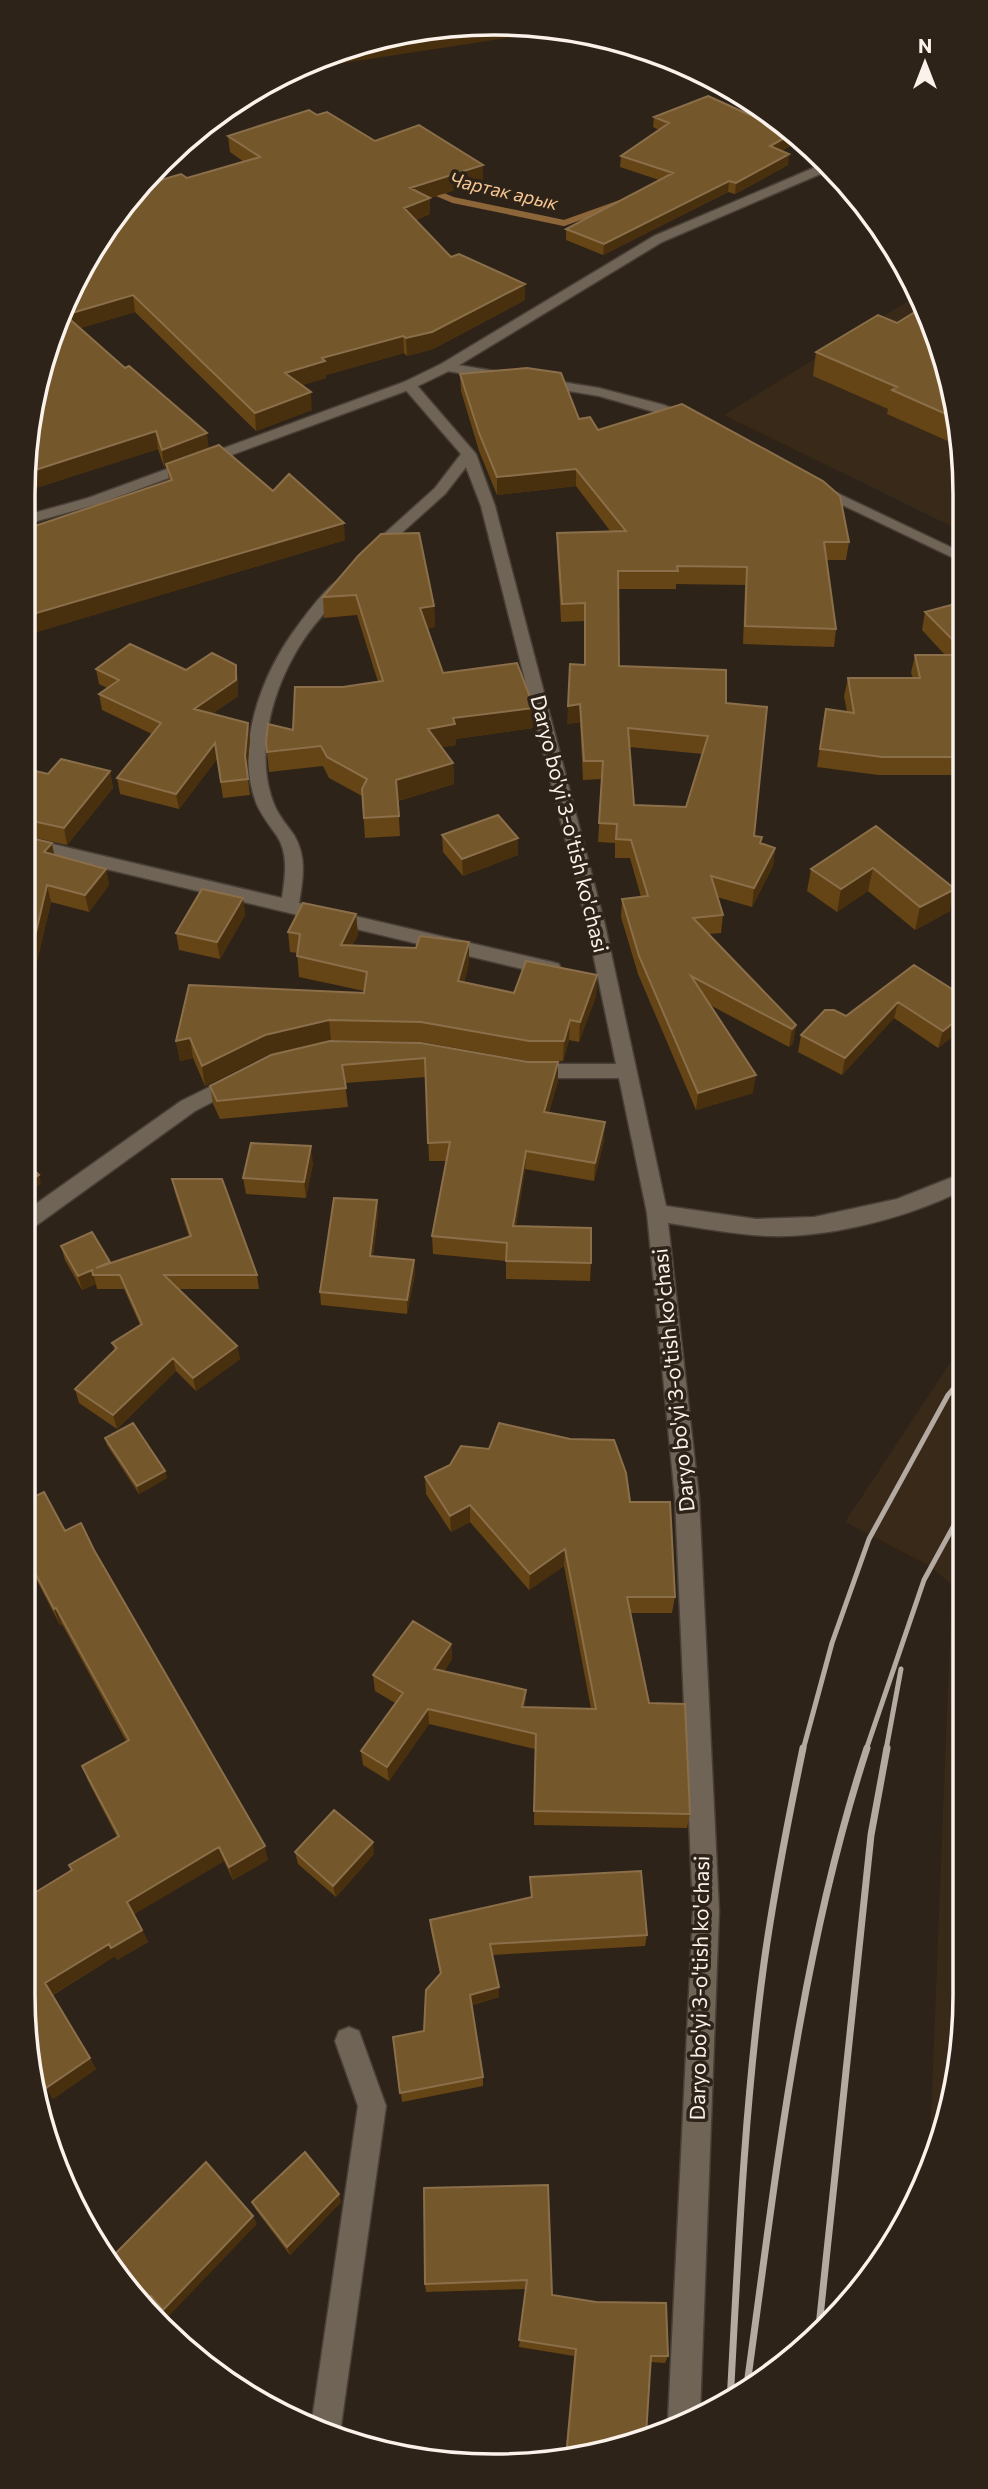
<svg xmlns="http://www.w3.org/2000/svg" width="988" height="2489" font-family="Commissioner,sans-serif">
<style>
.built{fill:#382918}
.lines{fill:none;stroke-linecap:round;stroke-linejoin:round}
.stream{stroke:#8c6539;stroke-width:6}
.minor-casing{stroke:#483f36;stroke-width:3}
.tertiary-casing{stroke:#483f36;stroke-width:3}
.minor{fill:#706457;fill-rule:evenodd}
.tertiary{fill:#706457;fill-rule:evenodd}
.rail-far1{stroke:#b3aaa1;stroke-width:5}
.rail{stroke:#b3aaa1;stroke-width:7}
.wall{fill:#654415;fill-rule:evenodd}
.shaded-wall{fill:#482f0d}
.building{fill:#75572c;stroke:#8a6f4a;stroke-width:2;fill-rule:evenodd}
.labels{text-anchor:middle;stroke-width:7;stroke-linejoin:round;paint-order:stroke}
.far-water-label{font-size:19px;font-style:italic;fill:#f6c692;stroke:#2e2318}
.street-label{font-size:21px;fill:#faf2eb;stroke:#2e2318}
.rim{fill:none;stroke:#faf2eb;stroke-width:3.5}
</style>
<rect width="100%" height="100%" fill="#2e2318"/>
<path class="built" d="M919,294l42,138v99l-237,-116z
M964,1342l1,653 -25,151 -11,21 23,-582 -22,-19 -85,-44z"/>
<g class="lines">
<path class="stream" d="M743,125l19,-18
M427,189l26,11 111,23 56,-20"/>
<g class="minor-casing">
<path id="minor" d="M446,363l153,25 65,17 32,13 -7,4 -90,-26 -158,-26 -2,-3z
M409,381l5,1 62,72 19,52 110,419 61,281 90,13 58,-2 83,-18 66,-26v17c-53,27 -133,48 -193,46 -34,-1 -68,-8 -102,-13l31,275 20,413 -19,503 -29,11 -3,-5 25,-509 -18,-413 -28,-285 -28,-135h-89l-7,-2 -3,-5 3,-5 7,-2h86l-29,-139 -106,-419 -15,-39 -21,27 -68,61 -5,2 -8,-5 71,-64 26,-34 -57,-66v-6z
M816,483l145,69 1,10 -151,-72 -2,-3z
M343,578l8,5c-13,17 -29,31 -42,49 -33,45 -57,117 -35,172 4,11 13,21 20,31 13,22 9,44 5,68l253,59 7,2 2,5 -2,5 -7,2 -529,-127v-12l259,61c3,-21 7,-43 -5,-62 -7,-10 -15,-20 -20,-31 -24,-59 6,-134 42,-181 9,-12 31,-42 44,-46z
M236,1074l7,2 3,5 -3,5 -48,25 -165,119 -7,2v-19l158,-112z
M349,2027l10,4 27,75 -47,334 -28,-13 47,-321 -23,-65 4,-10z"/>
</g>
<g class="tertiary-casing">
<path id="tertiary" d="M825,163l7,6 -170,73 -211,128 -37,18 -316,116 -75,21v-9l65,-18 316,-116 37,-18 213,-128z"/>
</g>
<use href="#minor" class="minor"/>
<use href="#tertiary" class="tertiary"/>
<path class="rail-far1" d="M803,1750l29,-107 37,-104 79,-144 16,-19
M866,1750l58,-170 40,-73
M886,1750l15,-81"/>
<path class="rail" d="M818,2336l53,-501 16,-87
M746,2392c30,-215 53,-436 121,-644
M730,2403c8,-147 14,-294 34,-440 10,-72 24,-143 39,-215"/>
</g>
<path class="wall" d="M317,115l58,26 108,40 -53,17v16l-14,6 35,37 74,43 -92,49 -26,7 -3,-3 -78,22v3l-24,7 10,25 -56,21 -121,-119 -55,16 129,121 136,91 -322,96v-106l146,-49 -2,-15 -3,1 -6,-18 -135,43 25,-149 139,-165 57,-16 -14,-10 -2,-16z
M654,117l138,28 -11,6 7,14 -53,29 -7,-2 -125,63 -37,-15v-11l93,-49 -39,-13 1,-11 38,-26 -6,-3z
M923,307l38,125v15l-74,-33 1,-5 -75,-33 3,-24 81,-29z
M460,374l119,45 19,11 251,112 -3,18h-20l10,69 -2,18 -91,-3 2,-59 -69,-1v5h-58l1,77 107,37 28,133 7,8 14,4 -2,18 -21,41 -35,-10 6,18 -2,18 -12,1 87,91 -3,18 -4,4 -79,-42 43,88 -57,17 -58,-136 -17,-57 1,-18 19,-2 -11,-39h-15v-15l-17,-1 4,-63 -19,1 -3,-58 -13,2 17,-59 1,-44 -24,1 -4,-71v-18l54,-1 -35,-46 -79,9 -18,-44 -18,-60zM629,747l74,7 -17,53 -52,-2z
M358,556l76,50 1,21 -8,1 16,45 91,35 -1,20 -77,11v6l-14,2 11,16 1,21 -56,17 2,35 -35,2 -3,-42 -33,-18 -6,-12 -54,6 -2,-20 76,-65 35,-5 -21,-67 -33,3 -1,-21z
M962,602v173h-84l-61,-8 9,-58 21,3 -3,-16 4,-18h65l-2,-5 4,-18h30l-23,-25 3,-18z
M236,665l2,16v15l-26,18 36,9 2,16 -3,32 3,24 -27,3 -6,-39 -38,50 -59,-15 -3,-16 35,-44 -50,-24 -3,-16 8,-6 -8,-4 -3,-15 90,1z
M23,768l25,6 62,-3 3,17 -46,57 -44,-10z
M876,826l74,85 -35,19 -47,-39 -31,21 -30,-21 4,-22z
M442,835l76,3v17l-55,21 -20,-24z
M23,836l31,19 52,14 3,16 -20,27 -38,-10 -17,72h-11z
M243,898l2,17 -25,44 -41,-9 -3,-17z
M356,914l2,21 -6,11 64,2 53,-6v21l-5,19 50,11 83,-18 -1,21 -17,46 -10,-2 -6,21h-35l-106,-19 -91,-2 -64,15 -62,31 -12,-28 -13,3 -4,-20 188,-48v-2l-65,-14 -2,-24 -7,-1 -2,-20z
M914,965l49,31v32l-25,20 -44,-30 -52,57 -44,-23 3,-17 45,-19z
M330,1041l228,40 -9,31 55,28 -10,41 -69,-12 -9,57 75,37 -1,18 -84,-2v-18l-73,-7 -1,-18 15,-75h-18l-3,-84 -81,6 3,24 -128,12 -7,-15 -3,-18z
M313,1163l-7,35 -60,-4 -3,-16z
M172,1179l85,96 2,14h-81l59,57 3,13 -44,32 -20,-20 -59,58 -38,-26 -4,-14 40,-38 -3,-8 28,-18 -16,-36h-27l-1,-5 -14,6 -17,-30 -4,-14 49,18 79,-27 -14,-44z
M377,1200l1,14 -5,42 41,4 1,14 -8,40 -86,-9 -1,-13z
M105,1438l60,33 2,7 -28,16 -32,-49z
M425,1477l205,25 45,95 -3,16h-42l19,90 41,111 -3,14 -153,-3 1,-76 -106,-25 -40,57 -26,-16 -2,-14 34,-48 -20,-12 -2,-16 78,-31 1,15 -8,12 82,19 -1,17 66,2 -27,-143 -35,24 -59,-68 -19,10 -25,-38z
M23,1502l71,48 174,310 -35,20 -9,-19 -90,53 14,28 -31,18 -2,-4 -62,39 43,74 -43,30 -18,-29 37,-200 45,-33 -29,-56 -6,-15 44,-25 -64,-117 -2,1 -37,-71z
M295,1852l79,2 -38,43 -38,-33z
M530,1877l117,58 -2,11 -153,9 7,42 -27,8 11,72v9l-81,16 -9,-65 31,-6 16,-57 -9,-43 -1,-11 101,-23z
M424,2188l128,107 116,61 -3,7 -14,-1 -65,95 -21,1 9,-102 -55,-9 7,-58 -100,3 -1,-8z
M339,2194l2,8 -51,53 -34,-45 -4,-8z"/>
<path class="shaded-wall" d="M463,24l92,3 10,2 -280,43 87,-33z
M793,135l-1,10 -24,12 2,-11z
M789,154l-1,11 -53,29 1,-11z
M483,165v16l-72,23 -1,-16z
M729,181l-1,11 -125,63 1,-11z
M430,198v16l-25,10 -1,-16z
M525,284v16l-92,49 -26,7 -1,-18z
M133,295l2,17 -67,20 -3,-17z
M403,336l1,17 -78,22v3l-39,12 -2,-17 37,-15z
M311,392l1,18 -56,21 -1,-18z
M156,431l2,18 -135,43 3,-19z
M207,433l2,18 -45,16 -2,-17z
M576,469v17l-79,9v-18z
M344,523l1,17 -322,96v-19z
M434,606l1,21 -14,2 -1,-21z
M236,665l2,16v15l-42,29 -2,-16z
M580,704v18l-13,2 1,-18z
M534,708l-1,20 -77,11v6l-27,4 -1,-20 25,-11z
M248,723l2,16 -3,33 -2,-16z
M215,743l2,16 -38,50 -3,-15z
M453,763l1,21 -57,17 -1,-21z
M110,771l3,17 -46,57 -3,-17z
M518,838v17l-55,21 -1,-17z
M52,843l3,16 -11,-7z
M775,848l-2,18 -21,41 2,-19z
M873,868l-5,23 -31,21 4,-23z
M106,869l3,16 -20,27 -4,-17z
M47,885l4,17 -17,72 -4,-16z
M955,889l-5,22 -35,19 5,-23z
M243,898l2,17 -25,44 -3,-17z
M356,914l2,21 -16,30 -1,-20z
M469,942v21l-10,38 -1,-20z
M597,975l-1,21 -17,46 1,-20z
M898,1002l-4,16 -52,57 3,-17z
M963,1015v13l-25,20 5,-17z
M329,1020l2,20 -64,15 -62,31 -3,-20 63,-31z
M570,1020l-1,20 -6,21 1,-20z
M796,1025l-3,18 -4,4 3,-18z
M32,1034l2,9 -11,70v-24z
M190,1038l3,20 -13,3 -4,-20z
M558,1062v19l-14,49v-18z
M756,1075l-3,18 -57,17 2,-17z
M605,1122l-1,18 -10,41 1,-18z
M311,1146l2,17 -7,35 -2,-16z
M526,1151l-1,18 -12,75v-18z
M39,1175l2,9 -18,12v-10z
M377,1200l1,14 -7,55 -1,-13z
M414,1260l1,14 -8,40v-14z
M92,1270l4,14 -14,6 -4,-14z
M237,1346l3,13 -44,32 -3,-13z
M173,1358l3,13 -59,58 -4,-14z
M165,1471l2,7 -28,16 -2,-8z
M470,1505v17l-19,10 -1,-16z
M565,1549l-1,17 -35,24 1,-16z
M56,1608l6,16 -2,1 -6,-16z
M451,1644l1,15 -18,25v-15z
M526,1690l-1,15 -4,17 1,-15z
M428,1709l1,15 -40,57 -2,-14z
M373,1842l1,12 -38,43 -3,-11z
M265,1846l3,14 -35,20 -4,-13z
M219,1847l5,14 -91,54 -6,-13z
M142,1930l6,12 -31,18 -6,-12z
M109,1944l6,12 -63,39 -7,-12z
M499,1987v10l-29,8v-10z
M90,2058l6,11 -43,30 -7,-11z
M339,2194l2,8 -51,53 -3,-8z
M253,2216l4,8 -89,93 -5,-7z
M151,2296l5,7 -9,8 -7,-5z"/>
<path class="building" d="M708,96l84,38 -22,12 19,8 -53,29 -7,-2 -125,63 -38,-15 107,-56 -52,-17 48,-33 -15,-6z
M309,110l8,5 10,-3 48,29 44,-16 64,40 -73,23 20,10 -26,10 47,49 8,-3 66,30 -93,48 -26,6 -3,-2 -81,22 3,3 -40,12 26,19 -56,21 -122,-118 -68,20 60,53 4,-2 78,67 -45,17 -6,-19 -130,42 22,-130 38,-84 51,-72 44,-13 6,4 73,-21 -32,-21z
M923,307l34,112 -65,-29 5,-3 -81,-35 62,-37 19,8z
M527,368l34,5 18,46 11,-2 8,13 84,-26 141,77 17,15 9,46h-25l12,87 -91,-3 2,-59 -70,-1 1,5h-60l1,95 107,4v33l41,4 -13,129 8,1 -2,6 15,5 -21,40 -43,-12 12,39 -30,3 103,107 -4,4 -101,-53 65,99 -58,18 -59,-137 -17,-57 26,-3 -17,-56 -15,-1 1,-15 -18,-1 4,-62h-19l-4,-57 -12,2 2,-42 15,1v-62l-23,1 -5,-71 69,-2 -50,-62 -79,8 -18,-44 -19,-59zM628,728l80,8 -22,71 -52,-2z
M219,445l54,46 16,-17 55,49 -321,94v-87l149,-50 -6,-16z
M419,533l15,73 -14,2 23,65 74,-10 17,45 -81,10 2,6 -27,5 25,34 -57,17 3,36 -35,2 -2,-29 5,-10 -40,-22 -6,-11 -54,6 -1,-10 2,-18 25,6 2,-43h48l40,-6 -27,-86 -33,2 35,-41 23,-22z
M962,602v47l-37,-37z
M130,644l56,26 26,-17 24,12v15l-42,29 54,14 -3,33 3,23 -27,3 -6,-39 -39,51 -59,-16 44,-55 -62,-29 20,-14 -23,-11z
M915,655h47v102h-80l-62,-8 6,-40 28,4 -6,-35h72z
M61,759l49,12 -46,57 -41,-9v-51l25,6z
M498,815l20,23 -56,21 -20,-24z
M876,826l79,63 -35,18 -47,-39 -32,21 -30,-20z
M23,836l29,7 -8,9 62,17 -21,26 -38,-10 -17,73h-7z
M202,889l41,9 -26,44 -41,-9z
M303,903l53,11 -15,31 75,3 4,-12 49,6 -11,39 56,12 12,-32 71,14 -17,47 -10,-2 -6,21h-35l-108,-19 -92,-2 -64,15 -63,31 -12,-28 -14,3 13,-56 175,8 3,-21 -70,-16 3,-22 -12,-2z
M914,965l49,31v19l-20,16 -45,-29 -53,56 -44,-23 24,-25h9l12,6z
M32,1034l-9,55v-54z
M330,1041l91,2 107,19h30l-14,50 61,10 -10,41 -69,-12 -13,75 78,2v35l-85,-2 1,-18 -75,-7 18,-94 -22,1 -3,-85 -83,7 4,23 -129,13 -7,-15 61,-31z
M251,1143l60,3 -7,36 -61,-4z
M23,1160l16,15 -16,11z
M172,1179h50l35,96h-93l73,71 -44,32 -20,-20 -60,57 -38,-26 42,-41 -5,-5 30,-19 -22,-49h-27l-1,-5 -14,6 -17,-30 31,-14 18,30 -14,6 95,-32z
M334,1198l43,2 -7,56 44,4 -7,40 -87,-8z
M133,1423l32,48 -28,15 -32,-48z
M499,1423l71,16 44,1 12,33 4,29h40l5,95h-48l22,106 36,1 5,110 -156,-3 2,-77 -108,-25 -41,58 -26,-16 42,-58 -30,-18 40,-54 38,23 -17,25 92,21 -4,17 74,2 -31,-160 -35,25 -60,-69 -20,11 -25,-39 25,-12 11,-19 28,3z
M44,1492l21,39 16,-8 13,27 171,296 -36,21 -10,-20 -92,55 15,28 -31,18 -2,-4 -64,39 45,75 -44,30 -11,-18 -12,-75v-95l49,-30 -3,-5 50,-29 -37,-70 47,-26 -73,-132 -2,1 -31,-59v-48z
M334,1810l39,32 -40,44 -38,-34z
M641,1871l6,64 -157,9 9,43 -29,8 13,82 -83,16 -7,-56 31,-6 2,-41 15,-17 -11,-53 102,-23 -2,-20z
M305,2152l34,42 -52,53 -35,-45z
M206,2162l47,54 -90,94 -12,-14 -11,10 -32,-45z
M548,2185l4,110 44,7 70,1 2,53h-17l-5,79 -60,22 -20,1 10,-109 -57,-9 8,-60 -102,4 -1,-96z"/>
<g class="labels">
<g class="far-water-label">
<text transform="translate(504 191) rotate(13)" y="7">Чартак арык</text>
</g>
<g class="street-label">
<text transform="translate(569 824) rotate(76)" y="7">Daryo bo'yi 3-o'tish ko'chasi</text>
<text transform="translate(674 1380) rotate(-96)" y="7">Daryo bo'yi 3-o'tish ko'chasi</text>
<text transform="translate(700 1988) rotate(-89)" y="7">Daryo bo'yi 3-o'tish ko'chasi</text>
</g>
</g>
<path d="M0 0H988V2489H0ZM494 35H494A459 459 0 0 1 953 494V1995A459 459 0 0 1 494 2454H494A459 459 0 0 1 35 1995V494A459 459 0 0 1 494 35Z" fill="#2e2318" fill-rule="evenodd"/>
<path class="rim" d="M494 35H494A459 459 0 0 1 953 494V1995A459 459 0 0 1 494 2454H494A459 459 0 0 1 35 1995V494A459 459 0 0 1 494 35Z"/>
<g transform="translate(925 63)" stroke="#2e2318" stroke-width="5" paint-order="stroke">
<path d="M0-5L12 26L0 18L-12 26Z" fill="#faf2eb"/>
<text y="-10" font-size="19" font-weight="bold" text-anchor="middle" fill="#faf2eb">N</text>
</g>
</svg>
